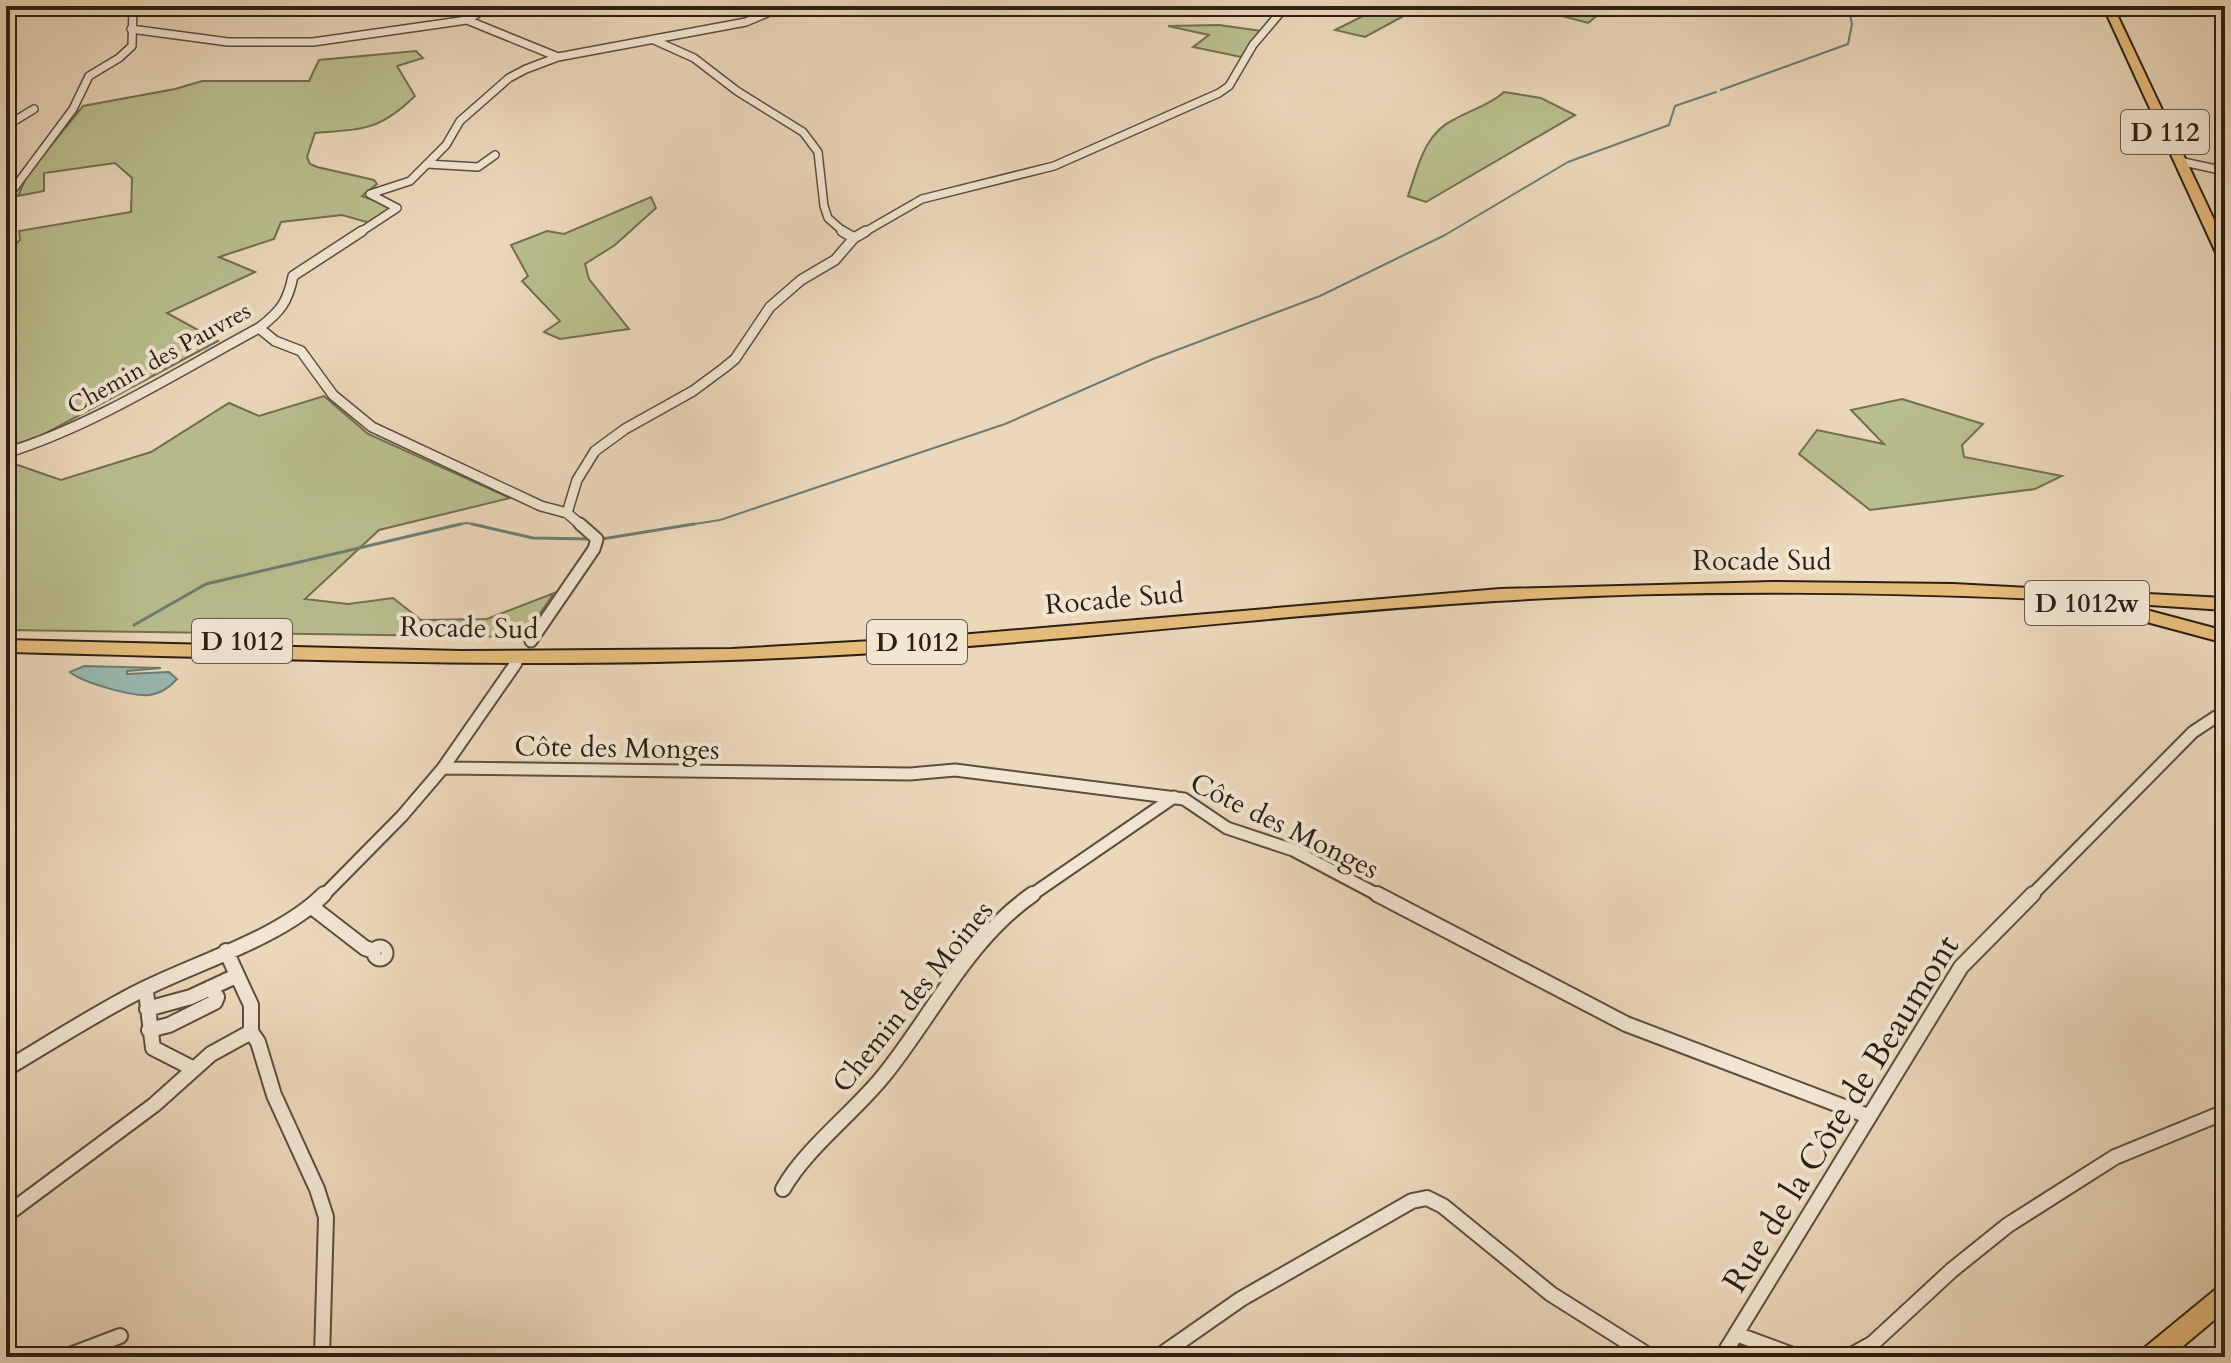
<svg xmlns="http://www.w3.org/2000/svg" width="2231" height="1363" font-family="Cardo,serif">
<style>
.green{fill:#b9be8e;stroke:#726f50;stroke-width:2}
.water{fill:#98b9b2;stroke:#6d7c72;stroke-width:2}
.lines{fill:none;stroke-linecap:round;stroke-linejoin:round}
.stream-far1{stroke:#6d7c72;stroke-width:2}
.stream{stroke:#6d7c72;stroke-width:3}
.street-far3-casing{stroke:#5c4e3d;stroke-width:10}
.street-far2-casing{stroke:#5c4e3d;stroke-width:12}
.street-far1-casing{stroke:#5c4e3d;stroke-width:15}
.street-casing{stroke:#5c4e3d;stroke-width:18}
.primary-casing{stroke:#2c2013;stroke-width:4}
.highway-casing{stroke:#2c2013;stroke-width:4}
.street-far3{stroke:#f2e5d2;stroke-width:7}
.street-far2{stroke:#f2e5d2;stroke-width:9}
.street-far1{stroke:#f2e5d2;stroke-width:11}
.street{stroke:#f2e5d2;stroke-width:14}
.primary{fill:#e6bc7d;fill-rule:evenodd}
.highway{fill:#e6bc7d;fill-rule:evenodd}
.labels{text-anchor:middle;stroke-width:8;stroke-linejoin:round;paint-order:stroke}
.far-street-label{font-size:24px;fill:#2c2013;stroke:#f2e5d2}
.shield{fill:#f2e5d2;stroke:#675b4c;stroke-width:2}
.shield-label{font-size:26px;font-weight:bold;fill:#2c2013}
.street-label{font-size:28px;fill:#2c2013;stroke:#f2e5d2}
.near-street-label{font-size:34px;fill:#2c2013;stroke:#f2e5d2}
</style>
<rect width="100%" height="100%" fill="#ebd7ba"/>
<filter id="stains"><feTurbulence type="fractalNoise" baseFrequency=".0025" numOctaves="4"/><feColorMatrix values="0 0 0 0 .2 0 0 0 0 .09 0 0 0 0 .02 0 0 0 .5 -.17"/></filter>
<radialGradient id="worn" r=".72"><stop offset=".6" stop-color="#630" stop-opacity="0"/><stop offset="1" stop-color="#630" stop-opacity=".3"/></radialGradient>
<path class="green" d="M1422,6l-57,31 -30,-7 44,-22z
M1525,6h84l-21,17z
M1219,25l43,6 -21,26 -48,-10 16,-12 -41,-9z
M416,51l7,7 -26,8 18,30c-36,35 -52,33 -100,37l-8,24 3,7 7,3 57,13 3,4 -15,12 31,12 -23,15 -28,-8 -61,7 -7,17 -55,18 36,15 -88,41 51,28 -181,97 -31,9v-194l14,-13 -1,-9 112,-19 1,-34 -17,-15 -71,10v18l-26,5 9,-21 56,-69 92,-17 27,-8h107l10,-21z
M1504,92l37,6 34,17 -149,87 -18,-6c10,-29 16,-63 47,-77 16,-9 35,-14 49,-27z
M651,197l5,11 -41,37 -30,19 4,15 40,50 -69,10 -16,-7 16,-11 -38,-40 6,-5 -17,-31 36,-14 17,3z
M324,396l44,38 142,64 -131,32 -74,69 43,5 45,-6 28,22 66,-1 67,-26 -30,44 -518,-7v-169l55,19 90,-28 78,-49 30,13z
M1902,399l81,25 -21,21 2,12 98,19 -27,13 -165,21 -71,-56 18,-24 67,14 -33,-34z"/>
<path class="water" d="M84,666l77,2 -34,3v3l42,-2 8,7c-7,8 -16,14 -27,16 -17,2 -67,-12 -80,-23z"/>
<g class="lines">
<path class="stream-far1" d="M1721,90l127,-46 4,-20 -4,-18
M451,526l15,-3 18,3
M682,526l38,-6 285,-96 148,-65 167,-63 125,-61 123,-73 101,-37 6,-19 41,-14"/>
<path class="stream" d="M472,524l61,14 57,1
M602,539l92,-15
M134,625l72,-41 255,-60"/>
<g class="street-far3-casing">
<path id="street-far3" d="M467,20l23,-14
M131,29l97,13h85l154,-22 91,37
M654,40l40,18 43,33 66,41 15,20 6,54 4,12 17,15
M6,126l28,-17
M2179,161l46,10
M427,164l51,3 17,-12
M6,199l67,-90 16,-33 30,-18 13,-12 1,-40
M359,233l38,-25 -27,-14 40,-13 36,-36 14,-24 49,-43 17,-9 32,-12 188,-35 38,-16
M863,233l59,-34 132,-33 165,-73 10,-7 24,-41 33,-39"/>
</g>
<g class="street-far2-casing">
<path id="street-far2" d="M842,231l12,7
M259,328l16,13 26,10 32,44 39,32 169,79 26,7
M6,453c89,-28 171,-81 253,-125 21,-16 29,-26 34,-52l69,-45
M582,526l-15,-13 10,-33 18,-29 30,-22 68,-38 31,-23 11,-9 35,-52 31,-27 34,-20 19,-22 12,-7"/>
</g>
<g class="street-far1-casing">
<path id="street-far1" d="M531,641l63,-92 3,-10 -17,-15
M443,768l467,6 45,-4 229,29 43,29 66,22 87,46
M323,896l79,-80 41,-48 73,-105
M1030,896l144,-99
M2031,896l162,-164 32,-21"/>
</g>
<g class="street-casing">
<path id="street" d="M1377,894l249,130 242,92
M312,907l53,41 9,3
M374.5 953a5.5 5.5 0 1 1 11 0a5.5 5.5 0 1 1-11 0Z
M226,951l25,54v27l7,10 16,53 43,94 9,28 -4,140
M142,990l4,2 7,56 41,21
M147,1009l44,-12 45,-21
M149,1030l20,-5 46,-23 2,-5 -7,-9
M6,1069c42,-25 84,-52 128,-75 57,-30 146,-55 190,-100
M783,1189c22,-40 73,-78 102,-115 49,-61 82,-134 148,-180
M6,1215l148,-110 57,-51 40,-22
M1736,1334l62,23
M65,1357l55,-21
M1158,1357l83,-58 171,-98 15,-3 16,8 108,88 100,63
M1722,1357l239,-390 72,-73
M1848,1357l25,-14 79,-73 56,-45 107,-68 110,-45"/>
</g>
<g class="primary-casing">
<path id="primary" d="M2103,6h10l112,237v18l-7,-4z
M2225,1285v26l-55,46h-31l4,-8 73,-60z"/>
</g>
<g class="highway-casing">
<path id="highway" d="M1772,582l181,2 272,14v12l-105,-7 105,28v12l-119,-32 -3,-4 5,-5c-204,-10 -409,-14 -613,-1 -225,14 -449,43 -675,55 -271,15 -542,2 -814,-4v-12l454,11 272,-2 192,-11 576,-49z"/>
</g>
<use href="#street-far3" class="street-far3"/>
<use href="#street-far2" class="street-far2"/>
<use href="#street-far1" class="street-far1"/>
<use href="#street" class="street"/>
<use href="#primary" class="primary"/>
<use href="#highway" class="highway"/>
</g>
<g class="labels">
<g class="far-street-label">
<text transform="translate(159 358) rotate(-29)" y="8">Chemin des Pauvres</text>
</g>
<g class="shield">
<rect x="2121" y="110" width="88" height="44" rx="6"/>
<rect x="2025" y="581" width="124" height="44" rx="6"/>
<rect x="192" y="619" width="100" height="44" rx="6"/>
<rect x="867" y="620" width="100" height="44" rx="6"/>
</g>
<g class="shield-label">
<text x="2165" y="141">D 112</text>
<text x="2087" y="612">D 1012w</text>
<text x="242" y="650">D 1012</text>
<text x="917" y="651">D 1012</text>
</g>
<g class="street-label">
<text x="1762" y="570">Rocade Sud</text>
<text transform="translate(1114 598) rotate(-5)" y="10">Rocade Sud</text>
<text transform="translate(469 627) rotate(1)" y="10">Rocade Sud</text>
<text transform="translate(617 747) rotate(1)" y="10">Côte des Monges</text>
<text transform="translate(1285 825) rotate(26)" y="10">Côte des Monges</text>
<text transform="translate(912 996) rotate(-51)" y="10">Chemin des Moines</text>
</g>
<g class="near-street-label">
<text transform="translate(1840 1113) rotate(-58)" y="12">Rue de la Côte de Beaumont</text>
</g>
</g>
<rect width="2231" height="1363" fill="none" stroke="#ebd7ba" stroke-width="32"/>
<rect x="8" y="8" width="2215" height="1347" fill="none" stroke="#2c2013" stroke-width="4"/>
<rect x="16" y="16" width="2199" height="1331" fill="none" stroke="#2c2013" stroke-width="2"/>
<rect width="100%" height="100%" filter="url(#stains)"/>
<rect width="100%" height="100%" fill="url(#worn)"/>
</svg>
